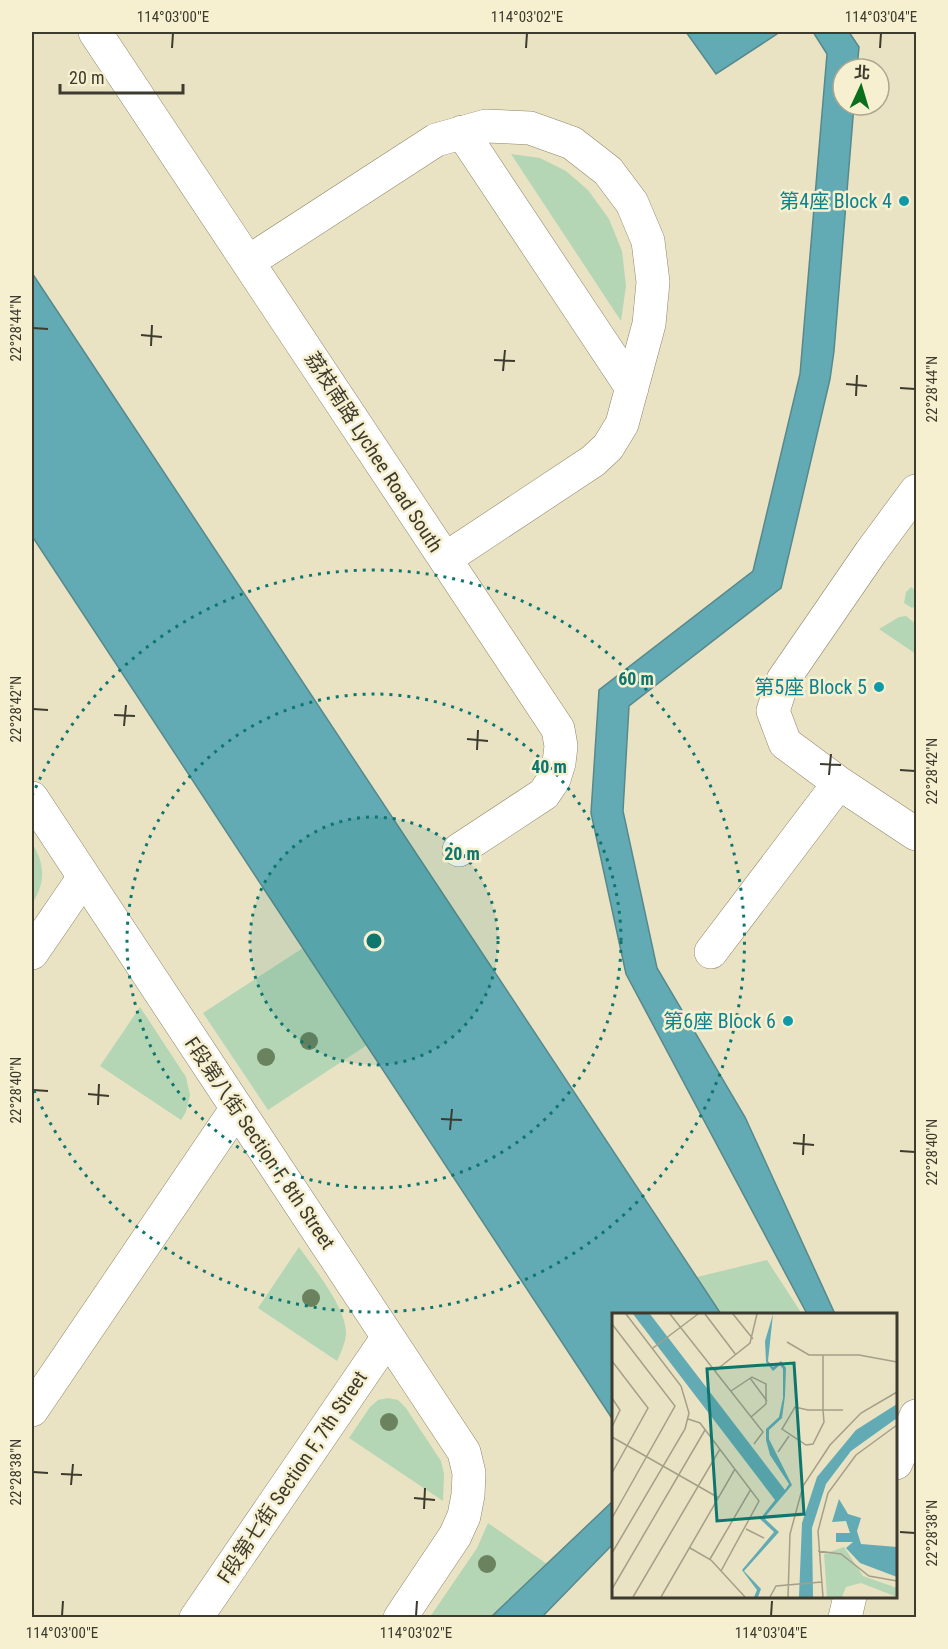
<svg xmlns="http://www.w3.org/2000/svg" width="948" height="1649" font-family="'Roboto Condensed','Noto Sans TC',sans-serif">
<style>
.green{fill:#b4d6b4}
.water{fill:#62abb4;stroke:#57898c;stroke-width:1.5}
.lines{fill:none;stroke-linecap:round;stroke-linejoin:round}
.street-casing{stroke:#8d876a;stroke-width:34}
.street{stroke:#fff;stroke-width:33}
.tree{fill:#6a825e}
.ticks{fill:none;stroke:#3d3a2e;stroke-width:2}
.ring{fill:none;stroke:#0f766e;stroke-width:3;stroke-dasharray:3 6}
.culture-dot{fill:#0f9aa8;stroke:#f6f0d0;stroke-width:2}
.labels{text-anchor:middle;stroke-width:5;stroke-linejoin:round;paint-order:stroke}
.culture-label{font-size:20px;fill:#0d838f;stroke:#f6f0d0;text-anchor:end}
.street-label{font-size:20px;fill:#3d3a2e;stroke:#f6f0d0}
.inset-road{fill:none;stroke:#a49f88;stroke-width:1.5}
.view{fill:#0f766e;fill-opacity:0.15;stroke:#0f766e;stroke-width:3}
.inset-edge{fill:none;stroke:#3d3a2e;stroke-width:3}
.centre{fill:#0f766e;stroke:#f6f0d0;stroke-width:3}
.ring-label{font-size:18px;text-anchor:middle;font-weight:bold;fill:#0f766e;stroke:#f6f0d0;stroke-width:5;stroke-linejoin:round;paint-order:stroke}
.neatline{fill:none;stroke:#3d3a2e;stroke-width:2}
.ticks-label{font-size:15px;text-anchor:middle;fill:#3d3a2e}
</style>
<rect width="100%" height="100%" fill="#e9e3c4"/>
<path class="green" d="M511,154l29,4 26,13 22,19 21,29 13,32 4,35 -5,35z
M911,587l5,4v15l-4,2 -8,-5 2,-11z
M906,616l10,8v30l-37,-25 20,-12z
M32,843c13,21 14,39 0,61z
M303,948l64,97 -99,65 -65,-97z
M140,1007l46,70 4,18 -4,17 -5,8 -81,-54z
M299,1247c15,22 48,61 47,87 -1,10 -5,18 -9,27l-79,-53z
M767,1260l35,54h-135l-11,-27z
M388,1398l10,2 8,8 35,53 3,13 -1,27 -94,-63 21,-31 8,-7z
M488,1523l59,41 -56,53h-61l47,-69z"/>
<path class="water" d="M686,32h94l-64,42z
M813,32h36l10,15 -2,22h-14v36h11l-20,246 -4,28 -49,209 -152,118 -6,105 34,157 88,149 90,197h-30l1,-2 -180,-338 -35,-161 8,-123 154,-119 47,-197 27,-320z
M32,273l689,1041h-107l-1,106 -581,-884z
M613,1501v43l-71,73h-51z"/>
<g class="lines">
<g class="street-casing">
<path id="street" d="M95,32l463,697 3,17 -2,17 -5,16 -10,15 -85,56
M462,132l170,256
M248,262l188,-122 50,-14 44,2 42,15 36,28 24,32 16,38 5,41 -4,42 -27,100 -14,23 -15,14 -148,98
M916,491l-45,61 -88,128 -10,31 12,32 54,40 77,51
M32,798l432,654 5,21 -1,22 -4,21 -9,20 -55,82
M711,952l128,-169
M32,953l52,-76
M32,1410l205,-302
M896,1463l20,-47
M196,1618l192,-281
M845,1618l5,-22"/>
</g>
<use href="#street" class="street"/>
</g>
<g class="tree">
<circle cx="309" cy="1041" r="9"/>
<circle cx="266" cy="1057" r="9"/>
<circle cx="311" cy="1298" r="9"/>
<circle cx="389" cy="1422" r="9"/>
<circle cx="487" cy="1564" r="9"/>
</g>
<path class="ticks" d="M172,48l1,-15M526,48l1,-15M880,48l1,-15M33,328l15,1M141,335l21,2M151,346l1,-21M494,360l21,1M503,371l2,-21M846,384l21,2M900,388l15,1M856,396l1,-21M33,709l15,1M114,715l21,1M124,726l2,-21M467,739l21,2M477,750l1,-20M820,764l21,1M900,770l15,1M829,775l2,-21M33,1090l15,1M88,1094l21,2M98,1105l1,-21M441,1119l21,1M450,1130l2,-21M793,1143l21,2M900,1151l15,1M803,1155l1,-21M33,1472l15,1M61,1474l21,1M71,1485l2,-21M414,1498l21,2M424,1509l1,-21M900,1532l15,1M62,1616l1,-15M416,1616l1,-15M771,1616l1,-15"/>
<circle cx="374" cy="941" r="124" fill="#0f766e" fill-opacity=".12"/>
<g class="ring">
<circle cx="374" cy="941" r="124"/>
<circle cx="374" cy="941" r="247"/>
<path d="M32 796A371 371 0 1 1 32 1086"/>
</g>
<g class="culture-dot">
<circle cx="904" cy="201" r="6"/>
<circle cx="879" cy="687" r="6"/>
<circle cx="788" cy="1021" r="6"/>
</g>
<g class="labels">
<g class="culture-label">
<text x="892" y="208">第4座 Block 4</text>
<text x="867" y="694">第5座 Block 5</text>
<text x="776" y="1028">第6座 Block 6</text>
</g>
<g class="street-label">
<text transform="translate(374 452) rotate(57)" y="7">荔枝南路 Lychee Road South</text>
<text transform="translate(260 1143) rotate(56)" y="7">F段第八街 Section F, 8th Street</text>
<text transform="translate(292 1477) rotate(-56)" y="7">F段第七街 Section F, 7th Street</text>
</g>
</g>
<g transform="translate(612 1313)">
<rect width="285" height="285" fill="#e9e3c4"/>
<path d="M232,234l19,29 34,12v9l-36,-14 -15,4 -4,10h-15l-3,-43z" fill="#b4d6b4"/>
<path d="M21,1h17l135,176 4,-6 -19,-29 -4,-15v-11l13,-12 4,-19v-29l-3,-4 -7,6 -7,-9 -1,-21 8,-27 -5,47 5,6 8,-6 5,7 -1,28 -3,22 -13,12v9l23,46 -28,33 15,14 -35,39 17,18 -3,8h-4l3,-7 -15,-20 32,-38 -14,-13 15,-19zM285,91v14l-46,33 -25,33 -14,44 1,69h-14l3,-74 15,-46 39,-47zM227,186l9,15 13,4 -4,13 4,13 36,3v30l-37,-14 -14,-15 7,-6h-17v-9h14l-4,-12 -14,1z" fill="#62abb4"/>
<path class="inset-road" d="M58,1l93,118 -9,12M93,1l31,41M121,1l20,25M0,11l63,82 -63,112M175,29l22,13h50l38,7M41,35l45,-34M211,42v55l1,12 -11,22 -7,1 -24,-16 13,-22 13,3h35M0,48l36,47 -36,65M103,58l35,-28 7,-29M138,65l17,23M119,78l21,-14 14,7v20l-15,13M0,85l8,12 -8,17M76,106l12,4 59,78 -38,70M0,124l107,61M166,139l11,-16M134,216l18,9M78,235l21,12 34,37M206,238l23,3 28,22 28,5M0,240l73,-124 4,-16 -8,-27 -55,-72M98,246l41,-70M0,276l93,-159M21,284l87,-148M49,284l74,-128M158,284l6,-11 46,-4M176,284l2,-63 13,-48 27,-41 31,-32 36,-21M211,284l-5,-66 10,-38 28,-38 41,-30"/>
<path class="view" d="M182,50l10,151 -87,7 -10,-152z"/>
<rect width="285" height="285" class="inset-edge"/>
</g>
<circle cx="374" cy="941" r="9" class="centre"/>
<g class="ring-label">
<text x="636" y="685">60 m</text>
<text x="549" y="773">40 m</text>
<text x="462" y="860">20 m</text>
</g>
<rect width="948" height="1649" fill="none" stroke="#f6f0d0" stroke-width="66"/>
<g transform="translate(861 87) rotate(4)"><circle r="28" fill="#f6f0d0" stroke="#aca78f" stroke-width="1.5"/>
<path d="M0-4.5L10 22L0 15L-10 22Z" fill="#0a6e1c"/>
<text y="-9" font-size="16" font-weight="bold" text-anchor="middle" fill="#3d3a2e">北</text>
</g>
<path d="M60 84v9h123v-9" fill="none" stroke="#3d3a2e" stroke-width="3"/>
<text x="69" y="84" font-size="18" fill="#3d3a2e" stroke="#f6f0d0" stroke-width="4.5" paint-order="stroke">20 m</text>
<rect x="33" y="33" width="882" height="1583" class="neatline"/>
<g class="ticks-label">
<text x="173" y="22">114°03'00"E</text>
<text x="527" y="22">114°03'02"E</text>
<text x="881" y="22">114°03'04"E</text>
<text transform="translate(16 328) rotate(-90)" y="5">22°28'44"N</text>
<text transform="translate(932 389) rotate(-90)" y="5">22°28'44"N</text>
<text transform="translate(16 709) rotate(-90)" y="5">22°28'42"N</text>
<text transform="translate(932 771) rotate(-90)" y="5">22°28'42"N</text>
<text transform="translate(16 1090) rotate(-90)" y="5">22°28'40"N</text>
<text transform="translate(932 1152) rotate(-90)" y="5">22°28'40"N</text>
<text transform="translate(16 1472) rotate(-90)" y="5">22°28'38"N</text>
<text transform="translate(932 1533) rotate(-90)" y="5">22°28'38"N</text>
<text x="62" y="1638">114°03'00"E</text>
<text x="416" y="1638">114°03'02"E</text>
<text x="771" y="1638">114°03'04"E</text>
</g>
</svg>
